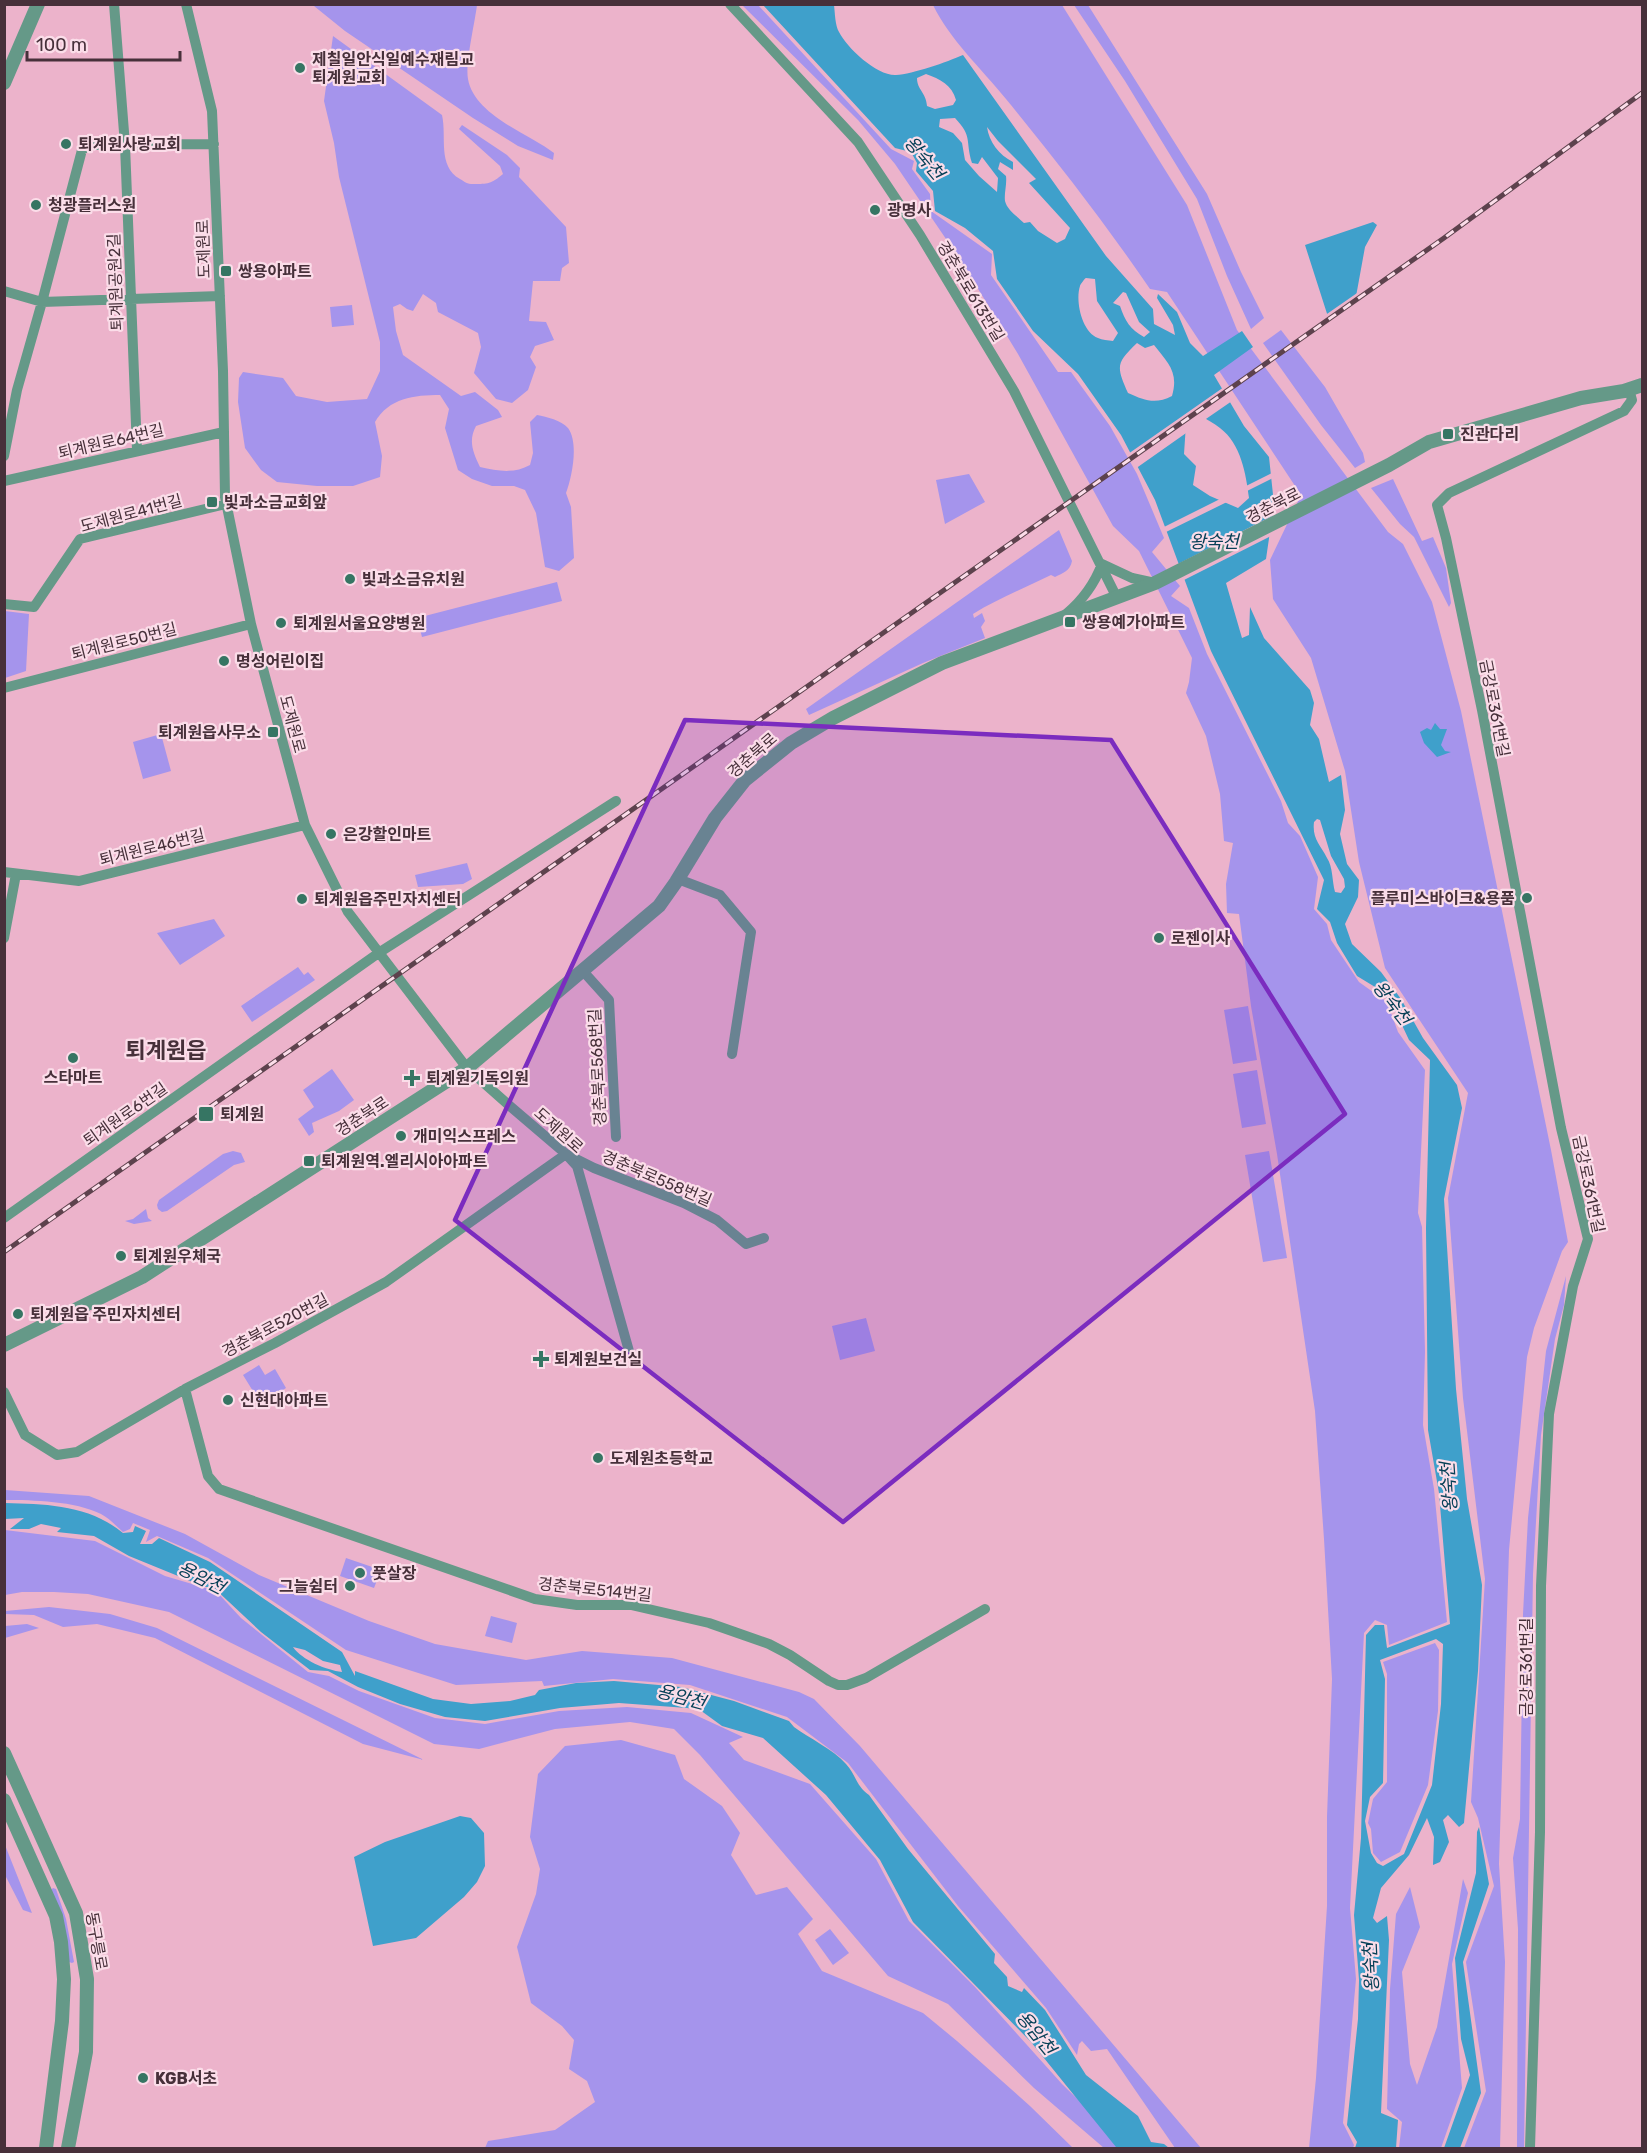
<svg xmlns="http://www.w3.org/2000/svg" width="1647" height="2153" font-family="Rubik,'Noto Sans KR',sans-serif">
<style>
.green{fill:#a594ec}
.water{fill:#3fa0cb;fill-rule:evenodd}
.pier{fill:#ecb3cb}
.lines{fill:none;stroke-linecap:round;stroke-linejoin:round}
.minor{stroke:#659988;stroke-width:10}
.tertiary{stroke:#659988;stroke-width:14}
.rail-casing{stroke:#5d424d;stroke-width:5}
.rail{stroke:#fbdde9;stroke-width:3;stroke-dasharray:9;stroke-linecap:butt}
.marked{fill:#7b2cbf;fill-opacity:0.2;stroke:#7b2cbf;stroke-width:4.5;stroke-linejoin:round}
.poi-dot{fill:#367563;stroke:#fbdde9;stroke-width:2}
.labels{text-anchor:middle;stroke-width:4.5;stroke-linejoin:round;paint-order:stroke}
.poi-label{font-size:16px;font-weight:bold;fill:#47303a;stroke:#fbdde9;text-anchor:start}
.street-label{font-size:16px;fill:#47303a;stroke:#fbdde9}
.water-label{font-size:18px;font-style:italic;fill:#074057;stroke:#fbdde9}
.district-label{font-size:22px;font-weight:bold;fill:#47303a;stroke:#fbdde9}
</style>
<rect width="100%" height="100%" fill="#ecb3cb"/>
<path class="green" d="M307,5h170c-2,17 -12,59 -9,74 6,36 61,55 86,74l-1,7 -35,-14 -45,-28 -128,-87 -31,-25z
M742,5h16l133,144 23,12 -2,8 18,25 1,17 61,43 -1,21 67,97h13l39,54 27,48 27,64 -12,14 28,34 -9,10 18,12 18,46 74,147 7,22 12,13 18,41 -4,32 13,15 4,16 28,42 28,20 11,30 27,38 -7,143 4,14 3,125 -2,73 11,64 13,133 -58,23 -2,-20 -12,-5 -11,13 -14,275 6,71 -13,144 11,22 -1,3h-44l7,-70 11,-172v-89l5,-138 -8,-140 -9,-128 -38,-257 -26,-148 -12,-92 -12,-1 -1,-29 7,-41 -9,-2 -4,-47 -14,-58 -20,-43 3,-11 3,-24 -53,-107 -26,-25 -95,-172 -57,-93 -66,-97 -37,-44z
M933,5h129l125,200 50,125 151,202 15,12 29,58 29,109 90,439 17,92 -6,9 -28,77 -7,29 -18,193 -10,314 6,98 -5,186h-36l22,-57 -20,-129 28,-76 -16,-68 -7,-16 14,-223 -22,-181 -15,-200 20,-105 -83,-125 -26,-106 -14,-91 -34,-113 -38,-59 -3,-39 31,-65 -134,-203 -17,-3c-45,-66 -94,-129 -144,-190 -25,-31 -56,-59 -73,-94z
M1074,5h14l119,189 34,78 23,46 -13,11 -24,-53 -30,-77 -72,-118z
M333,36l109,79c5,22 -5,51 18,64 5,3 7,5 13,5 15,0 18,0 30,-10l-3,-8 -41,-37 3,-4 45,30 13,13 -1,9 47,50 3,36 -7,5 -2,13h-27l-4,40 17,1 8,18 -19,6 -5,11 6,10 -8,23 -16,13 -16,-4 -22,-26 7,-26 -3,-14 -40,-21 -2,-9 -13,-9 -10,17 -6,-2 -7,-5 -7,3 3,24 7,24 58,41 14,-4 23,18 4,7 -26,9c-8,15 -3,26 4,41 18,4 34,7 50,-2l3,-12 -3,-31 7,-7c10,2 24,5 31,13 11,15 4,49 -2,65l5,14 3,51 -15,13 -14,-4 -9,-54 -11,-23 -11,-4h-22l-20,-7 -14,-9 -13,-42 4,-19 -9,-14c-26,0 -51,3 -65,27l7,34 -2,21 -27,9h-36l-40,-4 -16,-12 -16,-22 -7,-46 1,-24 4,-6 40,6 13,18 31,6 40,-3 13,-28v-29l-41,-165 -5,-34 -10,-42z
M352,305l2,20 -22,2 -2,-20z
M1281,330l44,57 38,66 2,9 -10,6 -34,-43 -58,-82z
M969,474l16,28 -40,22 -9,-44z
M1393,479l29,62 11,-4 13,31 5,35 -2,4 -35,-70 -14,-13 -29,-36z
M1059,530l13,31c-2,10 -9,12 -17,16l-4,-2c-26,13 -54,24 -78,39l1,4 8,-5 3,8 -4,6 4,11 -62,25 -114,52 -3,-6z
M557,582l5,19 -140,36 -5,-19z
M5,611l24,3 -3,57 -21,7z
M161,734l10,37 -28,8 -10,-37z
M467,863l5,16 -9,5 -45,3 -3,-12z
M214,919l11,17 -45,29 -23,-32z
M298,967l6,8 4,-3 7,8 -63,42 -11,-16z
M1248,1006l9,54 -24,4 -9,-54z
M332,1069l22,31 -15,11 -27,12 2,9 -5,4 -11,-17 16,-12 -11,-17z
M1257,1070l9,54 -24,4 -9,-54z
M233,1151l8,2 4,9 -11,3 -67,46 -5,1 -4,-3 -1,-4 2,-5 64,-46z
M1269,1151l18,107 -24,4 -18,-107z
M146,1209l2,9 4,3 -18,3 -9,-3 8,-2z
M1566,1276l-2,29 -9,34 -14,96 -8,139 -9,574h-7l1,-219 -5,-71 7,-39 3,-205 5,-96 18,-167z
M866,1318l9,33 -35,9 -8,-34z
M259,1365l6,10 10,-6 11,19 -25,16 -18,-29z
M5,1490l84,6 96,38 74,41 110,46 66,23 91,16 56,-9 90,7 127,34 15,7 46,47 341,402h-26l-68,-99 -16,2 -9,-10 -3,3 -2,11 -31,-47 -88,-102 -110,-143 -61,-46 -97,-32 -77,-6 -69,7 -2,-5 -86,4 -110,-35 -138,-92 -51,-22 -11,6 4,-12 -17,-7 -3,6 -7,3c-7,-6 -14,-14 -22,-18 -26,-13 -68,-14 -96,-14z
M5,1530l90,11 70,35 51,15 25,27 67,54 21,4 30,15 76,27 50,6 74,-13 68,-4 64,6 52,24 -14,6 15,17 66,24 66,75 33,62 66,66 87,97 66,64h-24l-70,-60 -86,-84 -60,-28 -188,-221 -26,-26 -44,-7 -75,7 -76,20 -45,-5 -265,-132 -81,-18 -34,-2h-32l-17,3z
M346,1558l35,12 -7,18 -34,-12z
M49,1607l61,7 47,14 267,132 -61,-16 -208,-106 -58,-14 -34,3 -29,-12 -29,-1v-3z
M491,1616l26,7 -5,20 -27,-7z
M27,1624l12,4 -34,10v-12z
M1435,1643l4,7 -1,61 -10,74 -28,67 -19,10 -8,-9 -2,-24 -3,-6 5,-24 14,-17v-108l-4,-12z
M621,1740l54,15 9,24 38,27 18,27 -9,22 25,40 31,-8 26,32 -15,15 24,37 101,42 34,28 73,65 43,42h-588l3,-7 67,-11 40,-28 -8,-21 -18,-12 5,-29 -12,-14 -31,-23 -14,-56 19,-53 4,-25 -10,-32 8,-63 27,-28z
M5,1845l27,68 -9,-3 -18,-35z
M1463,1879l5,14 -16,71 10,124 -21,60h-42l3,-26 -15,-13 3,-120 6,-75 14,-27 10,40 -18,45 8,92 7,21 20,-58z
M53,1888l3,1 10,30 8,43 -2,1 -3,-1 -18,-72z
M830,1929l19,24 -16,12 -18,-25z"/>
<path class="water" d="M763,5h71c1,8 1,20 5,27 8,16 38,44 57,43 17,-1 51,-13 67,-20l143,201 47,53 1,15 21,11 -2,-10 -16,-27 1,-4 19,18 13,31 13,13 39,-25 11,16 -39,28 30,51 25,31 5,47 -8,55 -40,24 16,55 7,-3 1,-28 14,31 46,52 4,13 -4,22 9,14 10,43 12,-7 4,35 -5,24 7,30 12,16 -1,17 -13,27 7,20 29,28 20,27 22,39 34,47 5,23 -18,91 12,190 11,110 15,86 -4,86 -14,152 -5,4 -11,-12 -5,5 6,22 -9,20 -7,3 1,-28 -7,-19 -18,37 -28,33 -8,30 4,5 10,-7 2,24 -8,173 17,7 -2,28h-41l2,-6 -10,-17 11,-106 1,-39 -5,-65 7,-77 5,-203 9,-10h9l3,23 63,-24 -11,-131 -11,-63 -2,-202 4,-168 -21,-20 -16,-34 -13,-16 -23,-14 -20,-33 -7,-21 -13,-13 7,-29 -113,-229 -56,-151 -34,-65 -43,-61 -45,-43 -36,-52 -4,-28 -28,-23 -30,-17 -2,-20 -17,-20 1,-8 -6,-11 -16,-4zM926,74c14,5 26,11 30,26l-3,5 -18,4 -8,-3c-1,-14 -10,-16 -10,-28zM955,118c18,19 10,22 17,45l6,1 4,-7 16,21 -1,14 -18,-16 -14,-16 -3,-17 -9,-10 -14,-6 1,-8zM987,127l11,14 38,38 -7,4 41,45 -5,11 -8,4 -19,-12 -8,-9 -6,1c-6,-6 -17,-13 -19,-22 -1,-8 2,-16 1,-25l-8,-7 2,-7 13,8v-8c-14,-7 -24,-20 -26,-35zM1086,278l9,1 2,22 21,32 -5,8c-5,-1 -11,-1 -15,-3 -16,-6 -23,-37 -18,-52 0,-1 5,-8 6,-8zM1123,292l3,1 13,29 11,10 -6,5c-14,-8 -19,-16 -24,-31l-7,-3zM1137,343l8,5 9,-3c14,18 25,27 18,51 -17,9 -28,4 -44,-3 -12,-27 -12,-30 9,-50zM1199,415c7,4 15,8 21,13 21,16 26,46 29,70l-11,10 -28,-12 -17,-11 3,-19 -12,-12 2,-30zM1317,819l3,1 11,36 13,23 1,8 -4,6 -6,-1c-3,-11 -2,-25 -8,-34 -7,-14 -15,-19 -13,-36zM1436,1639l7,5 -2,60 -9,81 -28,69 -21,12 -6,-3 -6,-10 -6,-32 5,-24 13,-14 2,-104 -5,-19z
M1373,222l4,3 -12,22 -12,66 -23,10 -25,-78z
M1435,723l5,6h7l-6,16 4,6 6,1 -14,5 -13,-14 -4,-11 7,-4 4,2z
M5,1503c42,1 84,2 118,30l10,-1 2,-6 11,5 -6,13h12l7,-6 51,24 132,90 13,24v-5l78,28 38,5 39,-3 25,-6 4,-5 37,-7 38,-2 67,6 53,14 55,20 5,6c15,11 40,23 52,37 10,11 10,22 23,31l39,54 87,105 -1,9 13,14 1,9 14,6 2,-4 21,22 41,65 52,41 13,26 13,2 5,4 -53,-1 -85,-105 -118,-120 -33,-62 -54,-65 -63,-57 -41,-12 -22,-16 -13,-2 -68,-5 -59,5 -75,13 -40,-4 -45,-13 -42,-17 -30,-16 -18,-1 -49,-38 -48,-45h-8l-76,-31 -35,-20 -37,-4 4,-4 -20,-4 -12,5h-19l14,-11 -19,1zM293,1647l12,3 18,11 17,4 2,7c-16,-2 -40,-12 -49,-25z
M460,1816l11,2 13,15 1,33 -8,16 -13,15 -48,41 -43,8 -19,-89 31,-15z
M1479,1827l10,57 -26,78 18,131 -21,55h-16l26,-73 -9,-36 -6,-81 21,-85 1,-41z"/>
<path class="pier" d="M1360,291l-4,22 -25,13 -3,-1 -4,-9z
M1224,387l8,14 -29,20 -4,-2 -10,6v6l-54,38 -7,-15z
M1274,472l1,5 -30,15 -1,-5z
M1222,498l7,3 -65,32 -2,-5z
M1276,514l-3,21 -91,46 -6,-16z"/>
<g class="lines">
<path class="minor" d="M114,4l11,141 12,305
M186,4l26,107 11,260 2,126 26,127 54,201 43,87 119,156 44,39 55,47 11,12 52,185
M730,4l128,138 62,93 94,156 103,207
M4,291l38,11 178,-6
M4,456l13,-66 25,-88 40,-152 9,-5 123,-1
M4,481l220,-49
M4,604l30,3 46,-68 146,-35
M1066,614c17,-14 28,-29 36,-50l30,14 23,5
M4,688l247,-64
M4,872l75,9 226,-56
M678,879l42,16 31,37 -19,122
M4,938l12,-64
M582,970l27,30 7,137
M4,1218l376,-266 236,-151
M185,1389l23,87 11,13 316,110 42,6h54l78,18 60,21 21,11 39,26 9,4h9l19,-7 119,-69
M4,1392l21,43 32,20 20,-3 108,-63 90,-46 111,-61 180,-128 28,14 90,35 33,17 29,24 18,-6
M1530,2148l10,-316 1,-246 8,-172 24,-128 15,-47 -27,-111 -79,-418 -36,-172 -9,-33 12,-12 175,-82 8,-11 -3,-11"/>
<path class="tertiary" d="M4,83l34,-79
M4,1345l138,-68 325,-209 192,-162 17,-24 39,-64 30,-38 46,-37 42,-25 109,-55 213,-80 234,-118 40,-23 152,-44 43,-7 18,-6
M4,1753l72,160 11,66 -1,73 -18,96
M4,1800l52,116 5,26 3,37 -2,42 -16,127"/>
<g class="rail-casing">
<path id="rail" d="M4,1252l1440,-1014 198,-145"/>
</g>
<use href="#rail" class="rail"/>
</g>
<path class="marked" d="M685,720l426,20 234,374 -502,408 -388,-302z"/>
<g class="poi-dot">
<circle cx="300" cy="68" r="6"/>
<circle cx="66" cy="144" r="6"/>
<circle cx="36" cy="205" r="6"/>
<circle cx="875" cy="210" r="6"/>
<rect x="220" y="265" width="12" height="12" rx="3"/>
<rect x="1442" y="428" width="12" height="12" rx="3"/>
<rect x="206" y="496" width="12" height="12" rx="3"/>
<circle cx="350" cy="579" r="6"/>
<rect x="1064" y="616" width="12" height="12" rx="3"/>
<circle cx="281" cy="623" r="6"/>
<circle cx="224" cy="661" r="6"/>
<rect x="267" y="726" width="12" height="12" rx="3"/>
<circle cx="331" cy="834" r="6"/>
<circle cx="1527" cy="898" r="6"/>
<circle cx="302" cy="899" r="6"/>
<circle cx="1159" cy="938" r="6"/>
<circle cx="73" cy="1058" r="6"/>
<path d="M409 1069h6v6h6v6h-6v6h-6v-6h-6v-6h6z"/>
<rect x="198" y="1106" width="16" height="16" rx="3"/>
<circle cx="401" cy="1136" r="6"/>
<rect x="303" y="1155" width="12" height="12" rx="3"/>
<circle cx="121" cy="1256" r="6"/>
<circle cx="18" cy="1314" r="6"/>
<path d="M538 1350h6v6h6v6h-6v6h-6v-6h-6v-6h6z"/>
<circle cx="228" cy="1400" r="6"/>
<circle cx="598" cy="1458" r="6"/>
<circle cx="360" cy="1573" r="6"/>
<circle cx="350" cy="1586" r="6"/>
<circle cx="143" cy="2078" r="6"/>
</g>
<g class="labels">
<g class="poi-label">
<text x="312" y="65">제칠일안식일예수재림교<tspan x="312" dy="18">퇴계원교회</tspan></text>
<text x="78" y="150">퇴계원사랑교회</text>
<text x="48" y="211">청광플러스원</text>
<text x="887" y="216">광명사</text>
<text x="238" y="277">쌍용아파트</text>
<text x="1460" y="440">진관다리</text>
<text x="224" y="508">빛과소금교회앞</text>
<text x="362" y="585">빛과소금유치원</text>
<text x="1082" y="628">쌍용예가아파트</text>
<text x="293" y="629">퇴계원서울요양병원</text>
<text x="236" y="667">명성어린이집</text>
<text x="261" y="738" text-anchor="end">퇴계원읍사무소</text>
<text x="343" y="840">은강할인마트</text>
<text x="1515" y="904" text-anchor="end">플루미스바이크&amp;용품</text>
<text x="314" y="905">퇴계원읍주민자치센터</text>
<text x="1171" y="944">로젠이사</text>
<text x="73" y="1083" text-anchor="middle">스타마트</text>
<text x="426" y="1084">퇴계원기독의원</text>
<text x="220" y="1120">퇴계원</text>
<text x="413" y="1142">개미익스프레스</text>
<text x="321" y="1167">퇴계원역.엘리시아아파트</text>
<text x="133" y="1262">퇴계원우체국</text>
<text x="30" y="1320">퇴계원읍 주민자치센터</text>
<text x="554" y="1365">퇴계원보건실</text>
<text x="240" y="1406">신현대아파트</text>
<text x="610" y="1464">도제원초등학교</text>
<text x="372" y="1579">풋살장</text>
<text x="338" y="1592" text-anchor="end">그늘쉼터</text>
<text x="155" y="2084">KGB서초</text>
</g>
<g class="street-label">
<text transform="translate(203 249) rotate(-92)" y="6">도제원로</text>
<text transform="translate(115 282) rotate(-92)" y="6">퇴계원공원2길</text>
<text transform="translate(971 291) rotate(59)" y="6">경춘북로613번길</text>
<text transform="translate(111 441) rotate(-13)" y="6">퇴계원로64번길</text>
<text transform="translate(1273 505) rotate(-27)" y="6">경춘북로</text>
<text transform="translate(131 513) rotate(-15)" y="6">도제원로41번길</text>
<text transform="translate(124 641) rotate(-14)" y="6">퇴계원로50번길</text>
<text transform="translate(1495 708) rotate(79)" y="6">금강로361번길</text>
<text transform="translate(293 724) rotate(75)" y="6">도제원로</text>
<text transform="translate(752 755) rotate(-41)" y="6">경춘북로</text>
<text transform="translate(152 847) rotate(-14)" y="6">퇴계원로46번길</text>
<text transform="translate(597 1067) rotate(-93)" y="6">경춘북로568번길</text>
<text transform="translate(125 1114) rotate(-35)" y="6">퇴계원로6번길</text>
<text transform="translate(362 1116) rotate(-33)" y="6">경춘북로</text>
<text transform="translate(559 1130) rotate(42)" y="6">도제원로</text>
<text transform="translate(657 1178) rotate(23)" y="6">경춘북로558번길</text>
<text transform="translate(1589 1184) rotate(78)" y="6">금강로361번길</text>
<text transform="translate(275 1325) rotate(-28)" y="6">경춘북로520번길</text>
<text transform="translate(595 1589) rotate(6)" y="6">경춘북로514번길</text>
<text transform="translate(1526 1667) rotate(-90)" y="6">금강로361번길</text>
<text transform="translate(97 1941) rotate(80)" y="6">동구릉로</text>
</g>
<g class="water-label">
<text transform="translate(924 158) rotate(50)" y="6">왕숙천</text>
<text x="1214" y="548">왕숙천</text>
<text transform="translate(1392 1003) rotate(52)" y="6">왕숙천</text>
<text transform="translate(1449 1487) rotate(-94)" y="6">왕숙천</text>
<text transform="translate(201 1578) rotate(27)" y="6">용암천</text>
<text transform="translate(681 1697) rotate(15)" y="6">용암천</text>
<text transform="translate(1371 1967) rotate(-93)" y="6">왕숙천</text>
<text transform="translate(1036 2033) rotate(51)" y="6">용암천</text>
</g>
<g class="district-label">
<text x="166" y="1058">퇴계원읍</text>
</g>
</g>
<rect width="1647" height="2153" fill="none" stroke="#47303a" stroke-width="12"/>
<path d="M27 51v9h153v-9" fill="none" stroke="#47303a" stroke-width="3"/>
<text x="36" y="51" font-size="18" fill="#47303a" stroke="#fbdde9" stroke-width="4.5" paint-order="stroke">100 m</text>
</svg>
